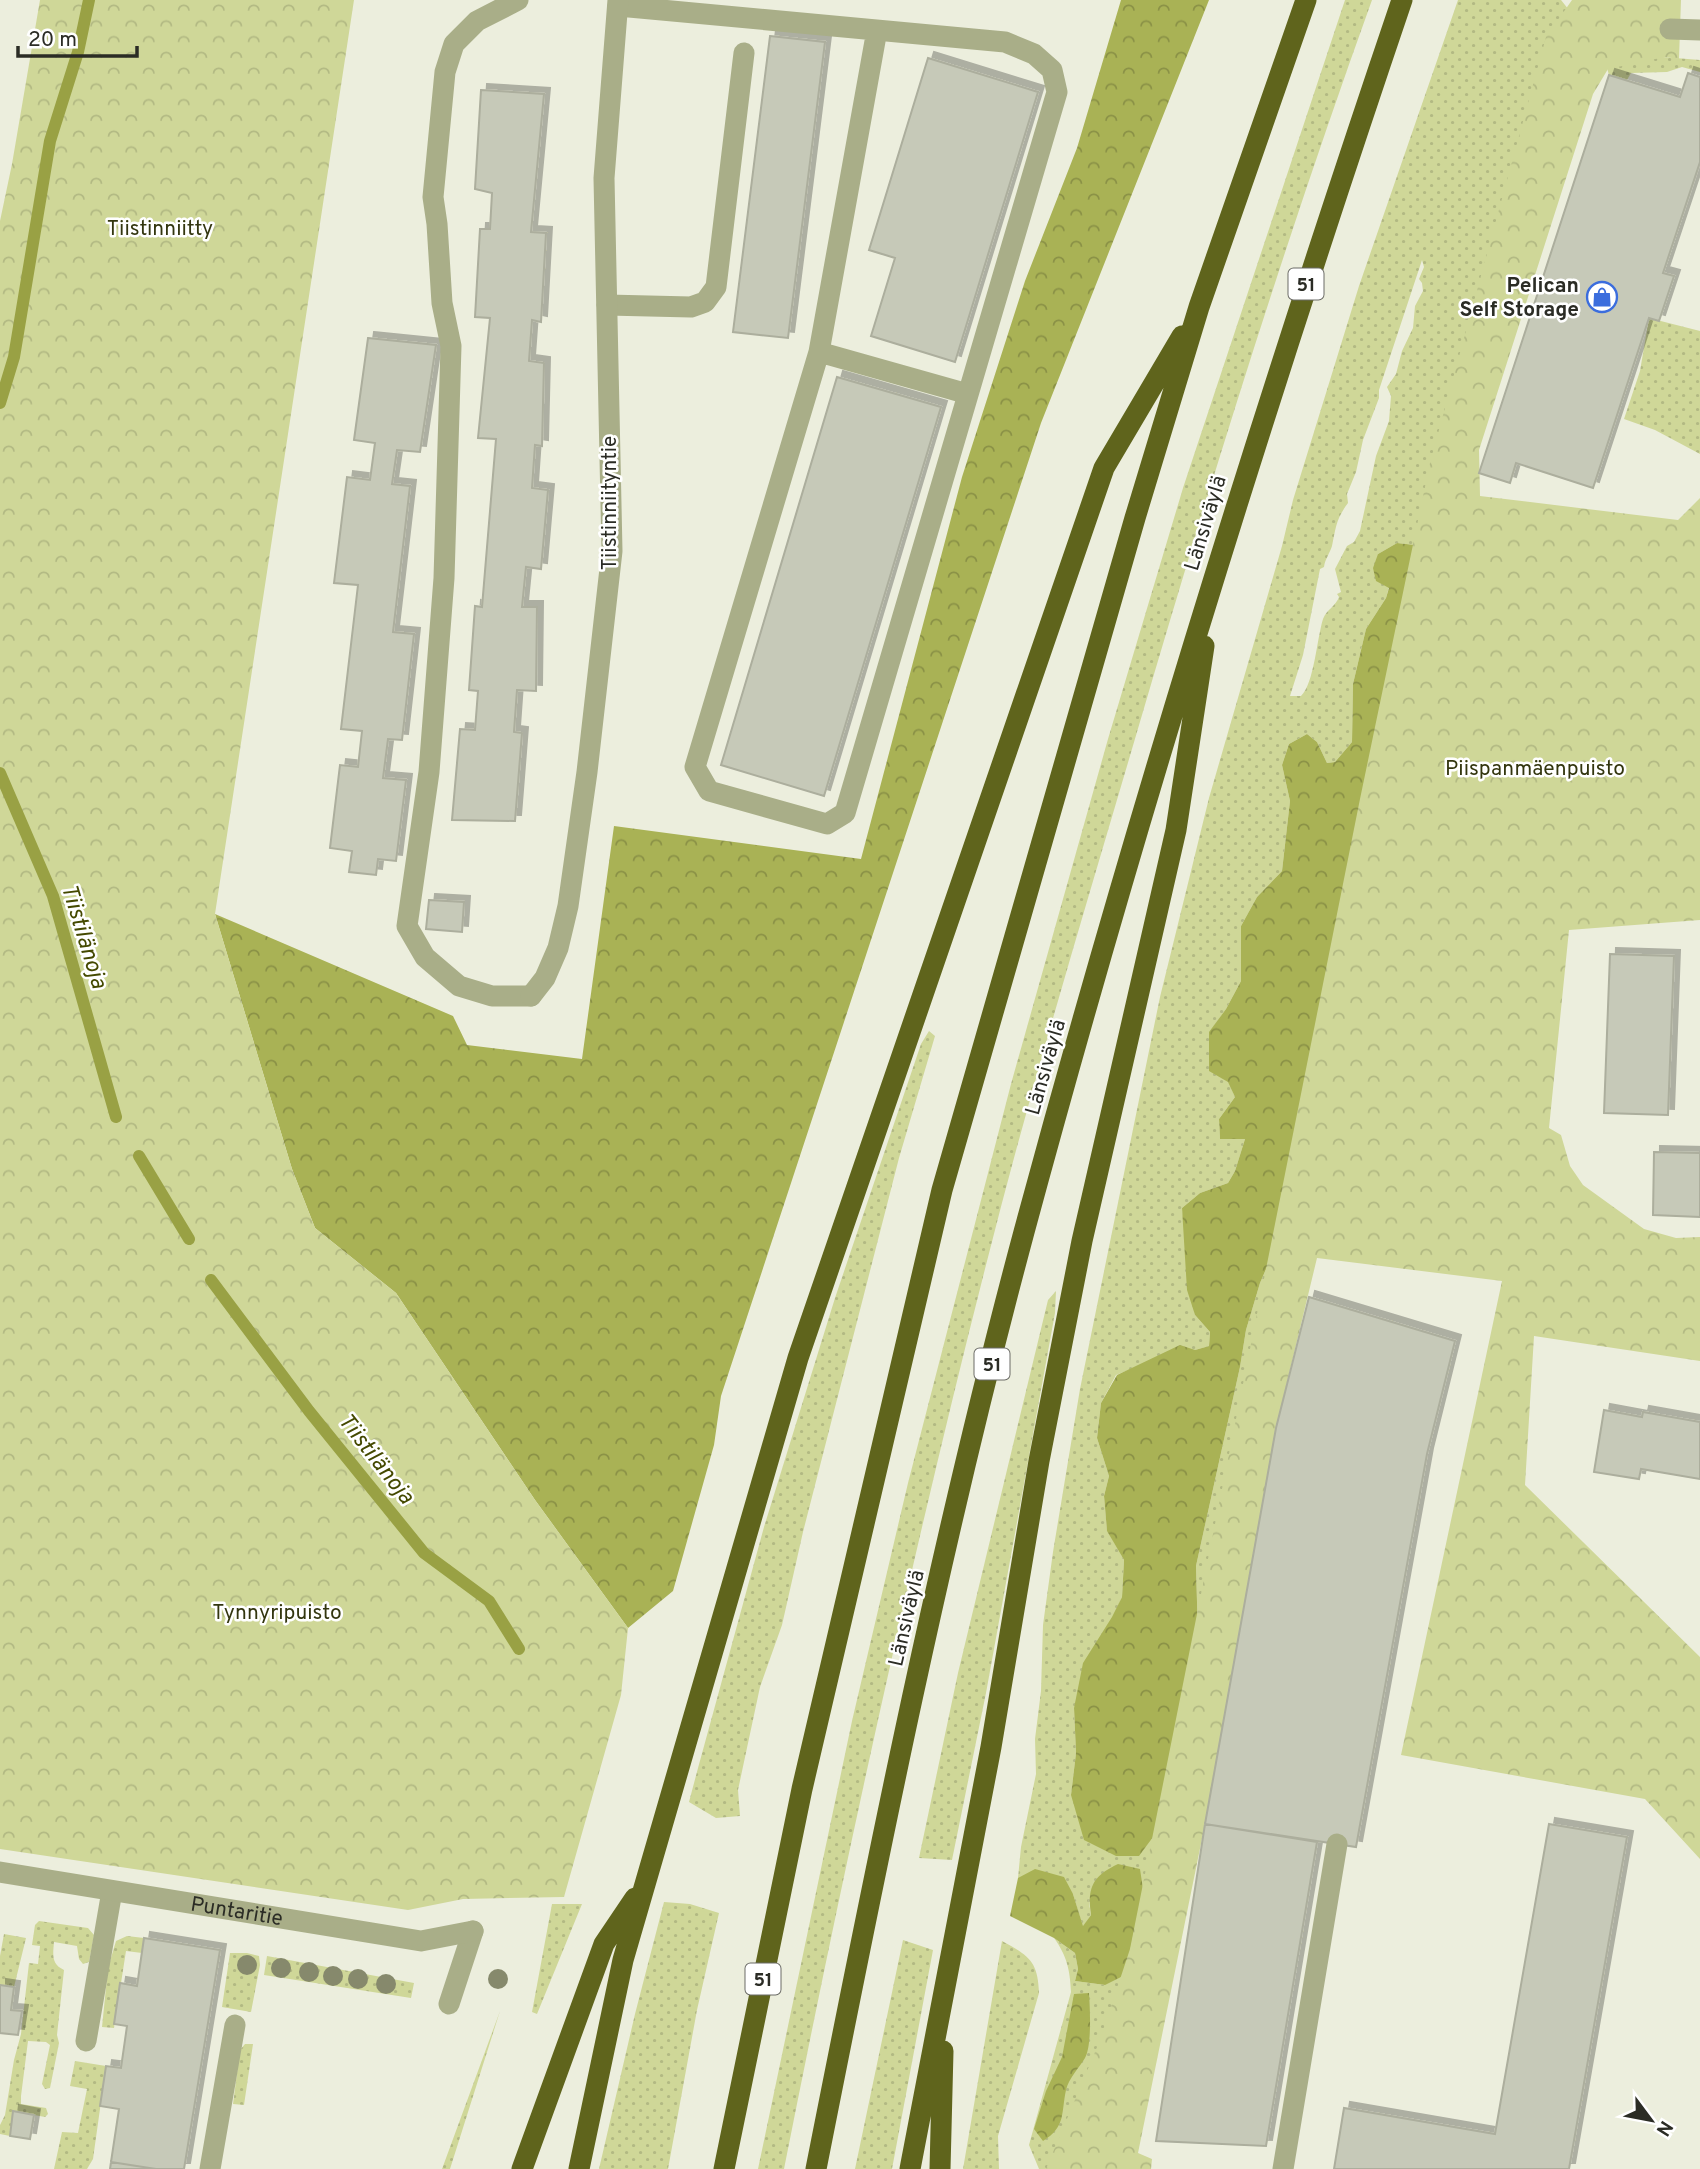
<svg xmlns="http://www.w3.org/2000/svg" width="1700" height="2169" font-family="Overpass,sans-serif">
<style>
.grass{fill:url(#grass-dots);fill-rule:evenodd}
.forest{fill:url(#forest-crowns)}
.park{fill:url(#park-crowns)}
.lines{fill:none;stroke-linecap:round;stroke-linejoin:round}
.stream{stroke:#99a144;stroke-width:12}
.building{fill:#c6c9b8;stroke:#acae9d;stroke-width:2;filter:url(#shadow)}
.service{stroke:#a9ae88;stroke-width:21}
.minor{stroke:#a9ae88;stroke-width:21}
.motorway{stroke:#5f641c;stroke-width:21}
.tree{fill:#86896c}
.labels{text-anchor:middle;stroke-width:5;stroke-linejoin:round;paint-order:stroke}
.shield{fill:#fff;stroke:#6b6b66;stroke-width:2}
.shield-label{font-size:19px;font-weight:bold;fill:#2b2c25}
.park-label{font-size:21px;fill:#33360f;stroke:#fff}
.poi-label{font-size:21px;font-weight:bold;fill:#2b2c25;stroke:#fff;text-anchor:end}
.street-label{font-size:21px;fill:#2b2c25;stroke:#fff}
.water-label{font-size:23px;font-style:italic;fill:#444900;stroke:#fff}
</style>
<defs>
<pattern id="grass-dots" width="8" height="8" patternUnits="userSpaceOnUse" patternTransform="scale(1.75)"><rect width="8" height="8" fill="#cfd798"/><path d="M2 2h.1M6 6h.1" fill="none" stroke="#b2b983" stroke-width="1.8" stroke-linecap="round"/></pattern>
<pattern id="forest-crowns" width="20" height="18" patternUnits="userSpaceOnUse" patternTransform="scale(1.75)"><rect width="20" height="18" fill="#a9b255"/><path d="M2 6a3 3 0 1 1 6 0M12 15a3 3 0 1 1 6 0" fill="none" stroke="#8a9146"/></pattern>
<pattern id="park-crowns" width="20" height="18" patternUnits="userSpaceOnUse" patternTransform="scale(1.75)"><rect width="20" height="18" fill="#cfd798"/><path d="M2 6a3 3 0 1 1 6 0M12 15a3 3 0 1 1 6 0" fill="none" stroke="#b2b983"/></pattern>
<filter id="shadow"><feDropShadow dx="6" dy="-6" stdDeviation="0" flood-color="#0004"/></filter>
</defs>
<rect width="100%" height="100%" fill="#eceedd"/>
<path class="grass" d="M1345,0h27c-87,241 -163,486 -235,732 -52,177 -106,354 -151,533 -76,299 -142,601 -202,904h-26l94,-448 56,-238 103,-399 97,-345 75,-251z
M1458,0h103l20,25 -71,273 -348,1599 -112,272h-11l-10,-24 42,-153c-1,-22 -4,-36 -17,-54l21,15 3,16 -3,12 30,4 -17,-89 3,19 -8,12 -10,-33 -55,-16 3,-31 15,-73 -1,-35 6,-48 2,-66 10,-73 27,-163 80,-392 49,-199 73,-252 11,-46 66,-214zM1422,260l2,7 -5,12 3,4 1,8 -8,15 -2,22 -11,23 -6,23 -9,13 4,9 -2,25 -13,35 -16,75 -6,11 -7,4 -12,23 6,23 -4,2 2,3c-3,9 -12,12 -16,22 -6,19 -9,65 -22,77h-11l13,-41 17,-86 4,-2c1,-8 6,-14 8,-21 4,-19 4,-27 16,-43l-1,-9 9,-22 7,-32 16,-42v-8zM1397,543l18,2 -142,708 -13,30 -14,47 -6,37 -44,199 2,72 -127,157 5,-42 -2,-45 48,-111 2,-37 -17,-30 -3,-34 5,-20 -12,-38 4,-35 15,-28 20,-8 73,-21 1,-14 -15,-17 -13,-107 18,-15 28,-10 7,-12 10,-32h-25l-1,-20 16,-22 -26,-64 17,-24 15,-28v-55l16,-29 25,-26 8,-70 -8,-36 7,-21 18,-10 10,8 10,21 8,-1 17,-20 1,-58 13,-55 20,-31 3,-11 -11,-33z
M1626,54l74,6v12l-18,-5 -15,5 -36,1 -4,7 -18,-5 -2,-7z
M1649,318l51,13v123l-45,-24 -31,-11 16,-48z
M929,1031l6,5 -36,122 -96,374 -21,93 -22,62 -22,103 2,26 -24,2 -27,-16 9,-34 66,-241 71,-229 86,-254z
M1056,1291l-1,22 -69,380 -34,167 -33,-2 39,-185 90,-373z
M664,1902l26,2 29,9 -22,97 -29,159h-69l36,-155z
M552,1904h30l-45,110 -5,-2z
M39,1921l49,7 6,7 -5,27 -6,2 -4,-5 -2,-13 -23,-4c-1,13 -3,22 10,28l-7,65 2,8 -9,45 -5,1 -3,-5 8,-39 -4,-3 -18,-1 -7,55v8l25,4 2,6 -3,3 -32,-6 -3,25 -10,-2v-9l5,-10 9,-55 7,-26 8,-71 9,1 2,-18 -8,-1 3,-20z
M4,1934l22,4 -12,49 -14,-2v-29z
M127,1936l17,2 -2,15 -16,-2 -12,77 -12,-1 6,-59 8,-27z
M903,1940l30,10 -41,219h-37z
M1002,1941c27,15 36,20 37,52l-41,143 1,33h-36z
M230,1953h17l12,3 1,9 -9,47 -29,-5z
M267,1956l147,27 -3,15 -147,-23z
M500,2011l-50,158h-8z
M245,2044h8l-9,61 -11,-1 7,-54z
M75,2061l31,5 -13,93 -6,10h-33l8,-37 16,1 9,-44 -17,-3z"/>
<path class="forest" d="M1121,0h88l-168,423 -320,973 -7,49 -41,146 -45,37 -93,-128 -139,-207 -81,-65 -23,-59 -77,-255 238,102 14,29 115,14 32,-233 247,33 101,-382 63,-196 52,-133z
M1397,543l18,2 -142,708 -13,30 -14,47 -6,37 -44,199 2,72 -45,199 -14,19h-23l-32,-16 -13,-45 5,-42 -2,-45 9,-45 29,-46 10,-20 2,-37 -17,-29 -3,-35 5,-20 -12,-38 4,-35 16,-28 63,-30 15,5 14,-4 1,-14 -15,-17 -8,-25 -5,-82 18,-15 28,-10 7,-12 10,-32h-25l-1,-20 16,-22 -7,-15 -19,-11v-39l17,-23 15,-28v-55l16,-29 25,-26 8,-70 -8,-36 7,-21 18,-10 10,8 10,21 8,-1 17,-20 1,-58 13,-55 20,-31 3,-10 -13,-7 -3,-13 5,-14z
M1118,1864l22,5 3,20 -18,86 -20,10 -30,-4 3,-12 -3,-16 -21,-15 -44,-22 8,-38 17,-9 29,8 9,17 10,32 8,-11c-4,-28 2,-39 27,-51z
M1089,1993c1,15 3,53 -4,65 -6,10 -16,20 -19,32 -5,23 0,37 -23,51l-9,-12 12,-38 16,-34 12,-63z"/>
<path class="park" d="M40,0h314l-139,914 77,255 23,59 81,65 139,207 93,128 -7,67 -57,202 -101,2 -55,11 -408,-61v-1628l12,-57z
M1572,0h109l-2,59 -14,-2 -57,12 -15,25 -114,356 1,46 198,24 22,-22v422l-131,10 -20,198 12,7 9,31 13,19 61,44 32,9 24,-1v124l-166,-25 -9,149 175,172v202l-55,-60 -244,-44 101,-474 -185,-23 -41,170 -71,396 -67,329 14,6 -1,10h-105l54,-129 30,-91 230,-1150 70,-336 116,-426z"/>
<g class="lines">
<path class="stream" d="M0,403l14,-46 36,-216 28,-89 11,-52
M0,773l53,123 63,221
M139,1156l50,83
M211,1280l98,131 115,142 65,48 30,48"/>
</g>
<path class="building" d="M770,36l55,6 -37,296 -55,-6z
M928,58l110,34 -83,270 -84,-26 24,-78 -26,-8z
M1688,73l12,4v85l-37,111 11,3 -15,45 -10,-3 -56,170 -77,-25 -6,20 -31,-10 130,-398 71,22z
M481,90l63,4 -13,138 15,1 -5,89 -9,-2 -3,41 15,2 -2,83 -7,-1 -3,43 16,2 -7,79 -15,-2 -4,40h15l-1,84 -19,-1 -3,42 8,1 -7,88 -63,-1 8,-91 15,1 3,-39 -9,-1 6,-84 7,1 14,-168 -18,-1 12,-120 -15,-1 5,-88h10l2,-36 -17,-4z
M368,338l68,7 -16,107 -23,-2 -5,34 18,2 -17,146 21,2 -12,106 -14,-1 -5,39 23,2 -10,81 -18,-2 -2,16 -27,-3 3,-21 -22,-3 10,-83 18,2 4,-36 -21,-2 17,-144 -24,-2 13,-106 23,3 5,-37 -21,-3z
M837,377l104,30 -117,389 -103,-31z
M429,900l35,2 -2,30 -36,-3z
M1610,954l64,2 -6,159 -64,-2z
M1654,1152l46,1v64l-47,-2z
M1309,1297l146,44 -28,113 -71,393 -151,-23 71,-396z
M1604,1410l38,7 1,-5 57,10v57l-59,-10 -2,10 -45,-7z
M1205,1824l112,18 -51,304 -110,-5z
M1549,1824l78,13 -58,332h-235l10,-61 151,26z
M144,1938l76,12 -36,219h-28l-45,-7 8,-53 -19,-3 6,-40 15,2 6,-42 -13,-2 6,-41 17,3z
M0,1985l14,2 -3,23 11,1 -4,24 -18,-2z
M13,2111l21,4 -4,24 -20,-3z
M111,2162l45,7h-46z"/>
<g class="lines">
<path class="service" d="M518,0l-41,21 -23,23 -9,28 -12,125 4,27 5,79 9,43 -7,232 -15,194 -22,154 18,31 34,29 33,10h39
M618,6l22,2 365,34 29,12 18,16 5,22 -212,721 -18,11 -118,-33 -14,-24 124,-415 58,-322
M607,305l84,2 14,-5 11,-15 28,-234
M819,352l149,42
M449,2004l24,-73
M86,2041l26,-150
M210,2169l25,-144
M1283,2169l54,-325"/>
<g class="minor">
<path d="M1670,29l30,1"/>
<path d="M531,996l14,-18 13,-30 10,-42 19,-134 25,-221 -8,-373 14,-178"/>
<path id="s1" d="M0,1872l421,69 52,-10"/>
</g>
<path class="motorway" d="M522,2169l82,-225 31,-46
M579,2169l44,-209 175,-602 306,-890 78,-132
M724,2169l78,-380 140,-599 193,-672 64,-211 107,-307
M816,2169c62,-314 125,-628 208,-937 112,-415 240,-825 378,-1232
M910,2169l81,-422 48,-286 43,-220 94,-411 28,-184
M940,2169l3,-118"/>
</g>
<g class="tree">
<circle cx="247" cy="1965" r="10"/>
<circle cx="281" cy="1968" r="10"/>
<circle cx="309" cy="1972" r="10"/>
<circle cx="333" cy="1976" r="10"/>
<circle cx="358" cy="1979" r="10"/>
<circle cx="498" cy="1979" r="10"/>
<circle cx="386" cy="1984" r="10"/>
</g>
<defs>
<g id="shop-ring" transform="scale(1.575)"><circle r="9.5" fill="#fff" stroke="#3b6ddd" stroke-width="1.5"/><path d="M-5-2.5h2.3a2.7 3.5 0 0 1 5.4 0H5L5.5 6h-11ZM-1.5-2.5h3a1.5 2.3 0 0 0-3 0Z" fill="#3b6ddd"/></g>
</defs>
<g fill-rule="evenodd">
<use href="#shop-ring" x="1602" y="297"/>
</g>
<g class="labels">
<g class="shield">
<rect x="1288.5" y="268.5" width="35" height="31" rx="5"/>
<rect x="974.5" y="1348.5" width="35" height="31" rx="5"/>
<rect x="745.5" y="1963.5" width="35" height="31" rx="5"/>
</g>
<g class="shield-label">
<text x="1306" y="291">51</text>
<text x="992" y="1371">51</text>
<text x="763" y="1986">51</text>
</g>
<g class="park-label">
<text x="160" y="235">Tiistinniitty</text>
<text x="1535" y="775">Piispanmäenpuisto</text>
<text x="277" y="1619">Tynnyripuisto</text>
</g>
<g class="poi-label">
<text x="1579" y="292">Pelican<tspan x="1579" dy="24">Self Storage</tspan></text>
</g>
<g class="street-label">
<text transform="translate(609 503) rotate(-90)" y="7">Tiistinniityntie</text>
<text transform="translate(1205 523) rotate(-73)" y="7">Länsiväylä</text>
<text transform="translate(1045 1067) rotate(-74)" y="7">Länsiväylä</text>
<text transform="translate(906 1618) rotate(-77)" y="7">Länsiväylä</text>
<text dy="7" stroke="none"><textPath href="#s1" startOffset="240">Puntaritie</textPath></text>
</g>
<g class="water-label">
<text transform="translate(85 936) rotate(73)" y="8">Tiistilänoja</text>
<text transform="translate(377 1458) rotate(52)" y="8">Tiistilänoja</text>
</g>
</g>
<g transform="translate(1651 2120) rotate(122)" stroke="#ffffff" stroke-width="5" paint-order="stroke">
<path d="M0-5L12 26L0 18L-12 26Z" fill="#2b2c25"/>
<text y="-10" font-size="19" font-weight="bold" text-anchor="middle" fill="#2b2c25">N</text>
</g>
<path d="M18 46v10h119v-10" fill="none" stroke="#2b2c25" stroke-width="3.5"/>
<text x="28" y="46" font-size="21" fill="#2b2c25" stroke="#ffffff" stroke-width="5" paint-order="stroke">20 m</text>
</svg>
